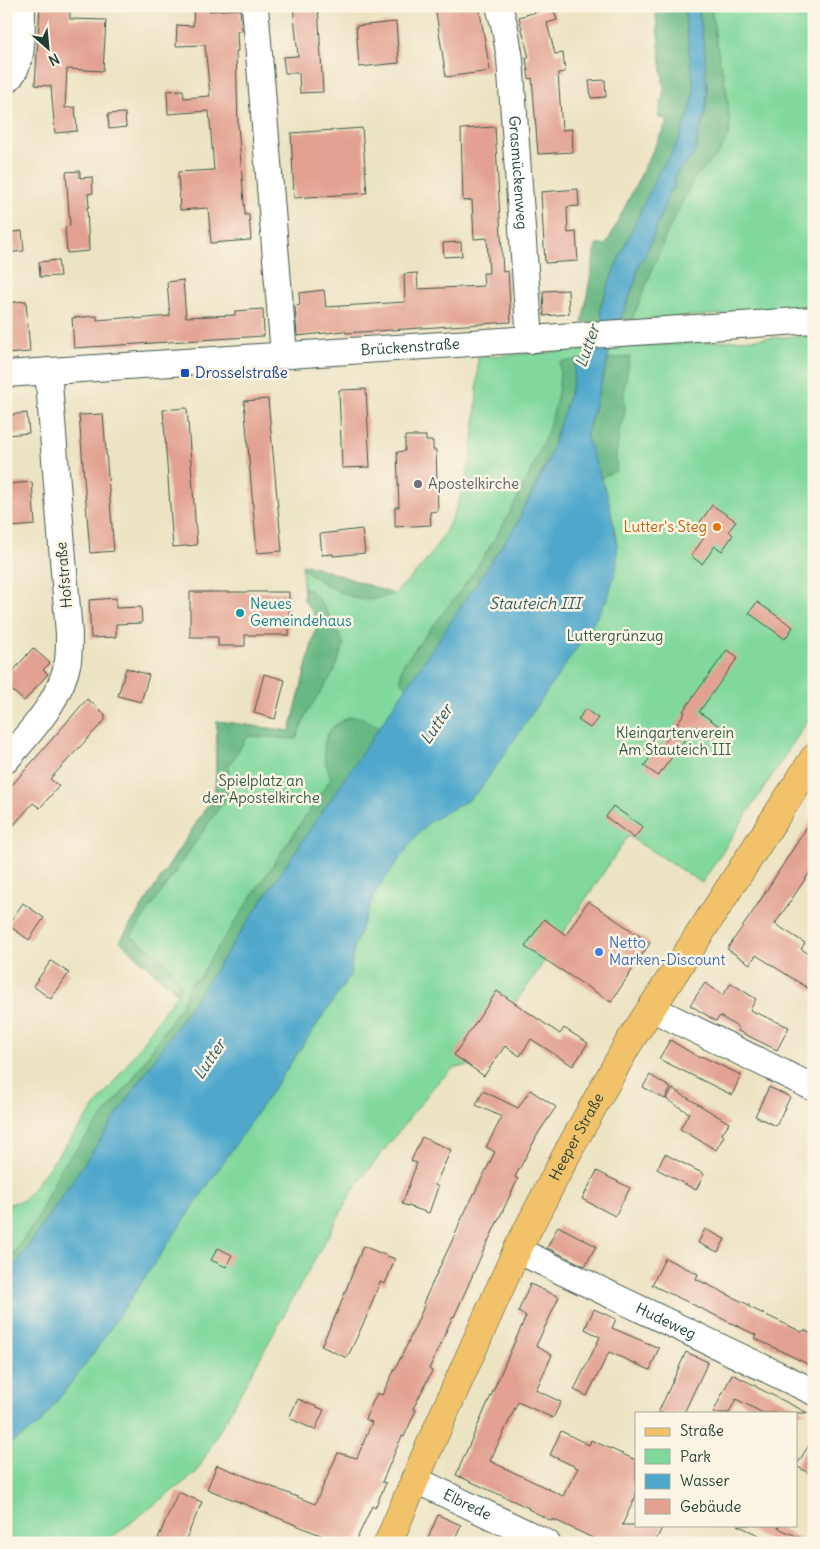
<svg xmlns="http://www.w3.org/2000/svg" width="820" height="1549" font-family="Delius,sans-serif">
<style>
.green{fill:#80d89c;stroke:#508a68}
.forest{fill:#68b884;stroke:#447a5c}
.water{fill:#4fa8cc;stroke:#377280}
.building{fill:#e2a191}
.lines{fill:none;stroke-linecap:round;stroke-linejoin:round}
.minor-casing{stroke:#3e5649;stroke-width:28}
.major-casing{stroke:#3e5649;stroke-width:29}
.minor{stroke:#fff;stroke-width:26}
.major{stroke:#f2c26a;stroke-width:28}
.transit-dot{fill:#1a4fb4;stroke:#fcf5e5;stroke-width:2}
.worship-dot{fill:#6b7280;stroke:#fcf5e5;stroke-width:2}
.food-dot{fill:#e8710a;stroke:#fcf5e5;stroke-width:2}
.culture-dot{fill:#0f9aa8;stroke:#fcf5e5;stroke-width:2}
.shop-dot{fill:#3f7fe0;stroke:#fcf5e5;stroke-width:2}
.labels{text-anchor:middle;stroke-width:5;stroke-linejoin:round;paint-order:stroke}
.street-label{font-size:15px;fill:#1f3d34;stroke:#fcf5e5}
.transit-label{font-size:15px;fill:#164399;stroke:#fcf5e5;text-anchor:start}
.worship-label{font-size:15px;fill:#5b616d;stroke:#fcf5e5;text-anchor:start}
.food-label{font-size:15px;fill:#c56008;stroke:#fcf5e5;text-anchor:end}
.culture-label{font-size:15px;fill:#0d838f;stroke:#fcf5e5;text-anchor:start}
.park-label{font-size:15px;fill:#325c49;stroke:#fcf5e5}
.shop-label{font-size:15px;fill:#366cbe;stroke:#fcf5e5;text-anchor:start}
.water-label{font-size:16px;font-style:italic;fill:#2d5d62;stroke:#fcf5e5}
</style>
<rect width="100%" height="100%" fill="#fcf5e5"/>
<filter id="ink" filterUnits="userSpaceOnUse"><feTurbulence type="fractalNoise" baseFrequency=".02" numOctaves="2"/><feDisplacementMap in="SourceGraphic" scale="10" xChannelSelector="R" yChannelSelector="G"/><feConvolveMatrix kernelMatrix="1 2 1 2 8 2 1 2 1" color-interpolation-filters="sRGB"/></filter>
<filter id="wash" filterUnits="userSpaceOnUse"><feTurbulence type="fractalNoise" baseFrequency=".0096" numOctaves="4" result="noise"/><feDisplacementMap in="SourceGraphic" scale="20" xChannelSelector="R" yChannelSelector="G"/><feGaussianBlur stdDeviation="1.12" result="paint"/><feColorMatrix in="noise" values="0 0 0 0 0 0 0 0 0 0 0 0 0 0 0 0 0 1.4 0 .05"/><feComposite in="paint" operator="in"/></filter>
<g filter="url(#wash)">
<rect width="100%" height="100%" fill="#ece3c3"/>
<path class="green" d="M655,6h159v302l-210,14 -8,-77h10l62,-125 -10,-3 6,-27z
M814,335v376l-112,172 -74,-47 -93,139 -63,90 -18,3 -18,16 -81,103 -159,286 -92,70h-98v-338l18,-5 99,-130 54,-77 -57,-52 95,-147 2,-73 73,10 26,-103 -2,-14 -10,-14 -2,-34 5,-2 87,30c10,-11 23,-21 32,-33 48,-63 50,-129 52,-204z"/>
<path class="forest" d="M655,6h29l10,83c-2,24 -19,64 -35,82l-43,94 -14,37 -2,10 4,10 -22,1 14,-78h10l62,-125 -10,-3 6,-27z
M698,6h13l6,41 10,45 3,34 -2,11 -9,16 -26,27 -26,53 -35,87 -12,1 15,-39 5,-21 4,-4 9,-20 17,-47 5,-4c-3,-17 15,-21 20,-35 3,-6 2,-13 4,-19 5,-15 10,-33 8,-49 0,-4 -2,-7 -2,-11 -1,-23 -2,-44 -7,-66z
M630,357l-6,34 1,21 -6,20 -3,25 1,13 -16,8 -15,-41 22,-78z
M576,360l-3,23 -25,78 -21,41 -4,6 -3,11 -113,168 -6,-4v-12l3,-8c19,-26 40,-50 59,-76 31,-44 58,-90 78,-140 12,-28 20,-54 19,-85z
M307,564l87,30c-8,2 -19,6 -27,6 -17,0 -55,-21 -65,-34z
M304,588c16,3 31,41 40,56l-10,28 -26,39 -12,28 -48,-3 -19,29 -3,33 -95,138 34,24 16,25 -4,8 -57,-52 95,-147 2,-73 73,10 26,-103 -2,-14 -10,-14z
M348,717h12l20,10 -374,552v-16l29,-40 25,-54 70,-86 51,-78 10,-23 8,-3 13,-23 119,-178c-6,-15 -12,-35 1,-50 4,-4 11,-7 16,-11z"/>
<path class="water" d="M684,6h14l7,47 2,45 -4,25 -5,12 -3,17 -8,11 -9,6 -4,11v9l-4,1 -17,47 -9,21 -4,3 -5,21 -24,61 -3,16 -22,77 22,61 9,46v23l-9,31 -19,33 -110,161 -12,10 -38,21 -14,15 -40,56 -21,54 -4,29 -255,375 -56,74 -33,22v-168l514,-760 3,-11 5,-6 20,-41 25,-78 3,-23 14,-1 4,-11 11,-24 -5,-12 2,-10 14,-37 43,-94c16,-18 33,-58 35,-82z"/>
<g id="blocks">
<path class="building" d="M40,6h30v13l36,1 -3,51 -36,-2 -2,39 10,-1 2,24 -22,2 -4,-47 -16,-1z
M194,6h15v5l31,-2 2,22h-5l1,20h-2l2,74 7,90h4l2,25 -40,3 -3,-35 -28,2 -2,-38 36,-2 -5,-59 -41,3 -1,-23 16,-1 1,8 26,-2 -5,-51 -29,1 1,-21 16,1z
M293,6h25l5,86 -23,1 -1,-20h-14l-2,-16 15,-1z
M435,6h44l11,65 -44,6z
M553,7l4,13 -10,3 8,31 8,-1 2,19 -7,1 4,57 10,-1 1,23 -35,2 -6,-76 -3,1 -3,-21h3l-10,-41z
M396,22l3,41 -40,4 -3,-41z
M605,80l1,17 -15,1 -2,-17z
M125,113l1,14 -17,2 -1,-15z
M495,127l8,145 5,-1 3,51 -165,11 -1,-2 -48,5 -2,-30 5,-1 -1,-12 25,-3 2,17 79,-5 -1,-28 13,-1 1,16 66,-3 -1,-13h6l-2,-35 -13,1 -2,-39 -9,1 -2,-72z
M362,128l5,65 -73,5 -3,-65z
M80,171v7l12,-1 1,16 -5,1 1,13h-2l2,44 -22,2 -2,-26 5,-1 -4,-54z
M578,189l1,17 -12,1 1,26 8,-1 2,29 -33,2 -4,-71z
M22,231l2,20 -18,2v-20z
M461,242l1,14 -18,1 -1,-14z
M58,260l2,16 -20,1 -1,-15z
M183,280l3,37 49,-2v-4l28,-2 1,27 -190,12 -2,-30 25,-2v4l38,-3v2l35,-3 -3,-34z
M568,290l1,24 -25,2 -1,-25z
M26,301l4,51 -24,2v-51z
M366,389l4,78 -28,1 -3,-78z
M268,399l14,152 -25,2 -13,-152z
M187,408l10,137 -24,2 -10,-137z
M27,413l2,20 -22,2 -1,-20z
M103,414l11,137 -24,2 -11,-138z
M405,436h21v5h7v9h3l2,61 -8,1 1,13 -36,2v-20h4l-2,-55 8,-1z
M32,482l3,43 -23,2 -4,-43z
M712,505l24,16 -7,10 4,4 -11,16 -7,-5 -13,18 -11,-8 13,-18 -10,-7z
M362,529l3,24 -32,3v-2l-11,1 -2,-21z
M190,592h99v43h-44v11h-27v-9h-28z
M116,598v10l25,-1 1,16 -26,1v13l-25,1 -2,-38z
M757,602l36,25 -8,12 -36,-26z
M33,648l17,15 -7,7 5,4 -24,27 -18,-16v-22l8,7z
M727,650l11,7 -39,55 22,15 -8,12 -18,-13 -37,50 -14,-10 9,-13 3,2 29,-43 -2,-1z
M126,668l23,7 -8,27 -23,-6z
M264,674l21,6 -10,39 -21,-6z
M87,699l18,15v6l-55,59 9,7 -19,22 -7,-5 -27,31v-42z
M585,709l13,9 -8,10 -12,-8z
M613,806l30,21 -9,11 -28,-21z
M814,816v50l-39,58 30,19 -4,6 13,8v35l-58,-37 -6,9 -23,-15 27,-39z
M588,901l62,42 -39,59 -86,-55 19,-28 22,16z
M23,903l21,15 -15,22 -21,-15z
M51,961l18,12 -18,26 -18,-13z
M705,983l18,12 8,-12 25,16 -6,11 39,17 -12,23 -39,-19 1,-3 -19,-12 -4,5 -26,-16z
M497,991l63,43 4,-6 24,15 -15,23 -42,-27 -11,17 -15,-10 -21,30 -30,-21z
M670,1040l30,18 1,-2 40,19 -9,20 -73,-36z
M650,1075l21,13 -6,11 -22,-12z
M769,1087l21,10 -14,29 -21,-10z
M673,1089l56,34 -7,11 2,2 -8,14 -36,-21 9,-16 -23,-14z
M530,1090l26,17 -17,25 -24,45 3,2 -36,75 -28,63 -1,-1 -24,53 3,2 -19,38 3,1 -12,27 -2,-1 -20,46 4,1 -11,25 -3,-2 -17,37h-30l3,-5 -121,-49 10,-24 98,39 23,-51 19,5 15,-36 -7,-3 12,-26 5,2 25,-50 18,-41 -2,-1 36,-77h-1l37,-74 -9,-5 16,-30 -26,-12 7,-14 35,17z
M422,1137l29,13 -16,35 3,2 -9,26 -27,-9 15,-41 -6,-2z
M665,1154l39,20 -8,16 -39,-21z
M597,1171l33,17 -15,28 -33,-17z
M558,1226l38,20 -11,20 -38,-18z
M705,1229l20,10 -7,13 -20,-9z
M363,1246l32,13 -10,25 -5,-2 -14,36 -19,40 -26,-12 18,-38z
M218,1248l14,7 -6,12 -15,-7z
M665,1258l33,16 -2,5 53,26v2l53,25 2,-2 10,5v32l-60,-29 2,-3 -104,-50z
M530,1284l29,13 -23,49 16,9 -16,35 25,12 -8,16 -35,-16 -28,59 73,35 15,-28 -28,-13 11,-24 28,14 2,-5 45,20v36l-14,29h41l-8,18h-52l-50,-24 -1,2 -24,-12 1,-1 -73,-33 70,-159 -8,-4z
M594,1309l22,10 -4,9 47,20 -9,22 -41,-18 -22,44 -13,-6 26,-53 -15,-8z
M686,1352l22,10 -24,51h-26z
M732,1374l24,12v1l52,26h-45l-27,-14 -7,14h-16z
M298,1399l26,11 -9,20 -26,-12z
M814,1437v39l-18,-10z
M178,1492l24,10 -18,41h-28z
M438,1515l23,10 -8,18h-27z
M737,1525h42l-1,3 34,15h-36z"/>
</g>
</g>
<g filter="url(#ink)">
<use href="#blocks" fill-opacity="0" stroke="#3e5649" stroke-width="1"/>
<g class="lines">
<g class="minor-casing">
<g id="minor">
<path d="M255,6l29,349"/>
<path id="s1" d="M499,6l6,22 5,31 20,281"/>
<path d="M6,81c20,-17 15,-51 16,-75"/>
<path id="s2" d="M6,374l808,-54"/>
<path d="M6,760c25,-29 55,-60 62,-99 1,-9 1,-18 1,-27l-21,-263"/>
<path d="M651,1008l163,80"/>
<path id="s3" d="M517,1250l297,142"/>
<path id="s4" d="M414,1479l133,64"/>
</g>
</g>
<g class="major-casing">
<g id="major">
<path id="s5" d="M388,1543l38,-89 91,-204 53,-102 58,-104 186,-286"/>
</g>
</g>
<use href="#minor" class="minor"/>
<use href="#major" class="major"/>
</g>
</g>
<rect class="transit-dot" x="180" y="368" width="10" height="10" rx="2.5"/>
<circle class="worship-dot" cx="418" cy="484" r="5"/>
<circle class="food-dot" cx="717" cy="527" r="5"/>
<circle class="culture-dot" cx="240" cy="613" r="5"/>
<circle class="shop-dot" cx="599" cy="952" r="5"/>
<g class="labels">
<g class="street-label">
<text dy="5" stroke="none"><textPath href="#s1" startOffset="168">Grasmückenweg</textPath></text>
<text dy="5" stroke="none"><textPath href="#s2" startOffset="405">Brückenstraße</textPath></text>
<text transform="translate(64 575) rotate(-95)" y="5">Hofstraße</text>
<text dy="5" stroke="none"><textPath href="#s5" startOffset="448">Heeper Straße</textPath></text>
<text dy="5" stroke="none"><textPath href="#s3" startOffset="165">Hudeweg</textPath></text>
<text dy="5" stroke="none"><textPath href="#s4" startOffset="59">Elbrede</textPath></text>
</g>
<g class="transit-label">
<text x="195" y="378">Drosselstraße</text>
</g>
<g class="worship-label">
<text x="428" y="489">Apostelkirche</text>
</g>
<g class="food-label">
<text x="707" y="532">Lutter's Steg</text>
</g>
<g class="culture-label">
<text x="250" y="609">Neues<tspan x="250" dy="17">Gemeindehaus</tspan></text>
</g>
<g class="park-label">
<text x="615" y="641">Luttergrünzug</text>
<text x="675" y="738">Kleingartenverein<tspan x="675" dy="17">Am Stauteich III</tspan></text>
<text x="261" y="786">Spielplatz an<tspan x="261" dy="17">der Apostelkirche</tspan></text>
</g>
<g class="shop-label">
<text x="609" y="948">Netto<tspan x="609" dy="17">Marken-Discount</tspan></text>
</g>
<g class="water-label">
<text transform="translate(587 346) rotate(-71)" y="6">Lutter</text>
<text x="535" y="609">Stauteich III</text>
<text transform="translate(436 724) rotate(-56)" y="6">Lutter</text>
<text transform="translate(209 1059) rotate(-56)" y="6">Lutter</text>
</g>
</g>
<rect width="820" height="1549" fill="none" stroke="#fcf5e5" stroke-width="25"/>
<rect x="635" y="1412" width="162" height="115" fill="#fcf5e5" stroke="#a4ab9e"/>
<rect x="645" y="1428" width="25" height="8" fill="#f2c26a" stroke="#a4ab9e"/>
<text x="680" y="1436" font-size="15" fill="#1f3d34">Straße</text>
<rect x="645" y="1449" width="25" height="15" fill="#80d89c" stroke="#a4ab9e"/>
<text x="680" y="1462" font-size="15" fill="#1f3d34">Park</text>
<rect x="645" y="1474" width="25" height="15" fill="#4fa8cc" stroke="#a4ab9e"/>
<text x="680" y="1486" font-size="15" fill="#1f3d34">Wasser</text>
<rect x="645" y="1499" width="25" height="15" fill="#e2a191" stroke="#a4ab9e"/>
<text x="680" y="1512" font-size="15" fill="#1f3d34">Gebäude</text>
<g transform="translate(48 48) rotate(153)" stroke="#fcf5e5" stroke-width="4" paint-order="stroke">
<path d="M0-4L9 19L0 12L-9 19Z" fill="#1f3d34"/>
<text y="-8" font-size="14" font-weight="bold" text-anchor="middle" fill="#1f3d34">N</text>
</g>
</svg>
